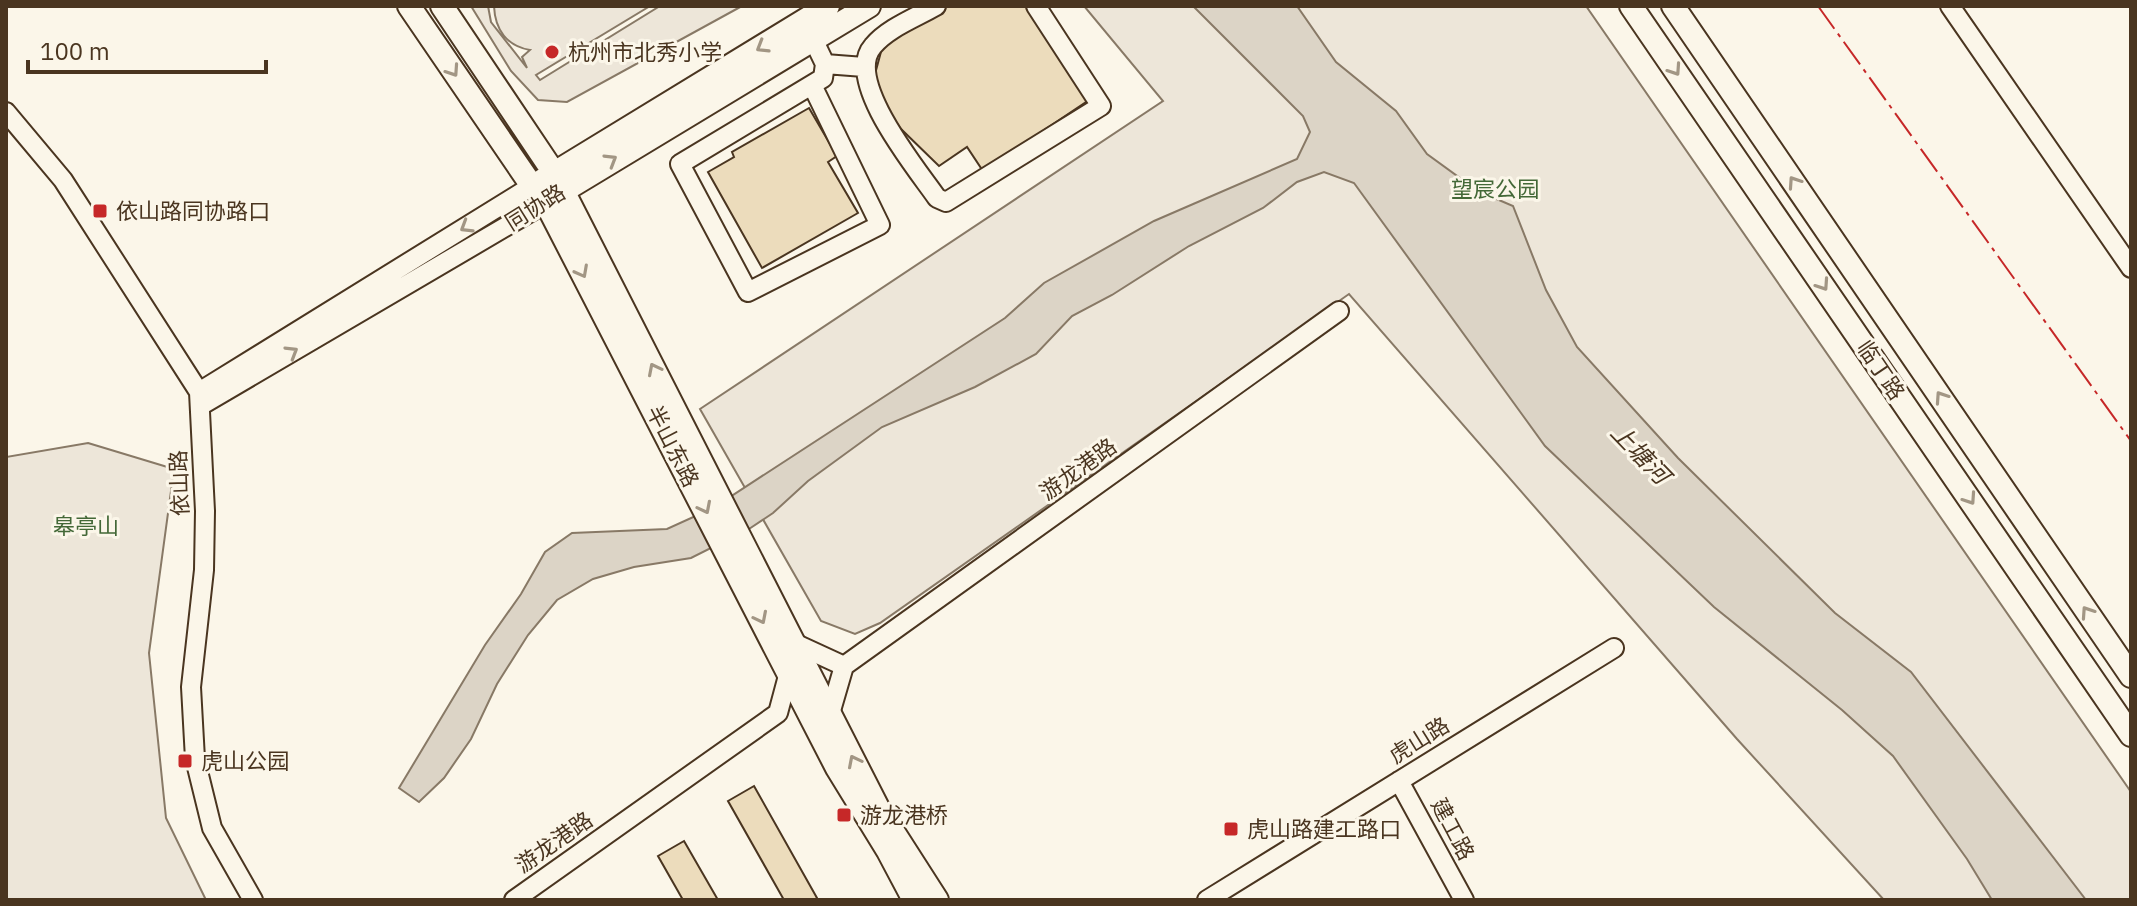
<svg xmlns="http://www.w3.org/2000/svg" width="2137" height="906" font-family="'IBM Plex Sans','Noto Sans SC',sans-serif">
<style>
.green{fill:#ede6d9;stroke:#887966;stroke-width:2}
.water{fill:#dcd4c6;stroke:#887966;stroke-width:2}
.building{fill:#ecdcbc;stroke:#4a3520;stroke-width:2}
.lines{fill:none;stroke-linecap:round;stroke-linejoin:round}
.minor-casing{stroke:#4a3520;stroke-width:22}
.major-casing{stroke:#4a3520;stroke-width:26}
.minor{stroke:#fbf6e9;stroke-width:18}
.major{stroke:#fbf6e9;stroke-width:22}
.power{stroke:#c62828;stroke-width:2;stroke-dasharray:28 6 4 6;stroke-linecap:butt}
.oneway{stroke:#a29684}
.poi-dot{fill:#c62828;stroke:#fbf6e9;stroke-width:3}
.labels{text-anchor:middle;stroke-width:6;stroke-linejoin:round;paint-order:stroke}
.poi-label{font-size:22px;fill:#4a3520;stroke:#fbf6e9;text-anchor:start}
.park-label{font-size:22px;fill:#436837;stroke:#fbf6e9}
.street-label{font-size:22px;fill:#4a3520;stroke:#fbf6e9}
.water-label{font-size:24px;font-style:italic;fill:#4a3520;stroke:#fbf6e9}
</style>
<rect width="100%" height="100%" fill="#fbf6e9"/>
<path class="green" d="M471,6h17l3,16 36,46 -5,-11 8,-7c-23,-4 -35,-20 -36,-44h156l-114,69 4,5 120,-74h82l-175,96 -29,-2 -27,-29z
M1084,6h502l545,786v108h-247l-147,-161 -388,-445 -469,329 -25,11 -34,-13 -121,-212 463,-308z
M88,443l86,26 -25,184 17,165 40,82h-200v-443z"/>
<path class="water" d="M1193,6h104l39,56 60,49 31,43 51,37 35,15 33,84 31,57 101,111 157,155 76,59 175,228h-94l-25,-41 -74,-103 -51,-46 -128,-103 -169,-161 -191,-263 -30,-11 -27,10 -34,26 -74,38 -77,49 -40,21 -36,38 -61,33 -93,40 -74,54 -35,32 -24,16 -58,29 -57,9 -41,12 -36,21 -29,35 -31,49 -26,55 -27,39 -25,24 -20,-14 86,-143 36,-51 24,-42 27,-19 95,-4 46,-21 292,-190 39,-35 110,-62 143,-62 13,-27 -7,-16z"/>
<path class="building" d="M943,6h84l62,94 -106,71 -16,-24 -28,19 -39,-38 -17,-25 -8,-29 7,-26z
M809,108l28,48 -9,6 30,51 -96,55 -54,-96 26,-15 -2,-5z
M754,786l63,112 -3,2h-30l-56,-99z
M684,841l34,59h-35l-25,-44z"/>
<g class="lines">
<g class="minor-casing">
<path id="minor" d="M936,6c-21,12 -48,22 -63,40 -30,34 44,123 64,152l9,4 155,-96 -65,-100
M1950,6l181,262
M825,64l39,3
M812,85l68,140 -132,67 -68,-128 143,-86 2,-14 -12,-25
M6,112l57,68 136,212 6,119 -1,59 -13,117 4,72 17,69 41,72
M199,392l333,-206
M200,406l346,-203
M794,643l50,23
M830,714l14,-48 495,-355
M1399,781l65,119
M514,900l264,-187 11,-41
M1207,900l407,-252"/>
</g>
<g class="major-casing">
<path id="major" d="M409,6l123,180 14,17 291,565 51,83 26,49
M442,6l112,167 324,635 59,92
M1631,6l500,729
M1673,6l458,670
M543,180l285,-174
M550,199l319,-193"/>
</g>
<use href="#minor" class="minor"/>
<use href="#major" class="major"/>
<path class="power" d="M1818,6l313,435"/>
</g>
<defs><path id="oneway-chevron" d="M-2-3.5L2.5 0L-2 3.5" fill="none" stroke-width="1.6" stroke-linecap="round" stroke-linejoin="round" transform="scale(2)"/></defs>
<g class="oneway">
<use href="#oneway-chevron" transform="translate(762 47) rotate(149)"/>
<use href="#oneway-chevron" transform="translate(1675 70) rotate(56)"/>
<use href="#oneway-chevron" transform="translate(453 71) rotate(56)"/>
<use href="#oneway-chevron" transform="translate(611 160) rotate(-31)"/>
<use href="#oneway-chevron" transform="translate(1794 182) rotate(-124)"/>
<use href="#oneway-chevron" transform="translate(466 227) rotate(148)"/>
<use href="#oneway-chevron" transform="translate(582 272) rotate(62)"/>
<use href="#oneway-chevron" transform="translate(1823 285) rotate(56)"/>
<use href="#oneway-chevron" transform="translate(292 352) rotate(-31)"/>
<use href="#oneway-chevron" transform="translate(654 369) rotate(-117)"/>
<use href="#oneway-chevron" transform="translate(1941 397) rotate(-124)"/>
<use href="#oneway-chevron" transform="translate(1970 499) rotate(56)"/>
<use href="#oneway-chevron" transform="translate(705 508) rotate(63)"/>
<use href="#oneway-chevron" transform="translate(2087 612) rotate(-124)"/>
<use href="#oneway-chevron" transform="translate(761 618) rotate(63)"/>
<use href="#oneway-chevron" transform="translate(854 761) rotate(-117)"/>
</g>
<g class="poi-dot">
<circle cx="552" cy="52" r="8"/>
<rect x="92" y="203" width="16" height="16" rx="4"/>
<rect x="177" y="753" width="16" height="16" rx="4"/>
<rect x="836" y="807" width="16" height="16" rx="4"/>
<rect x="1223" y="821" width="16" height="16" rx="4"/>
</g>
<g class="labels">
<g class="poi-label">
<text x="568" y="60">杭州市北秀小学</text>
<text x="116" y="219">依山路同协路口</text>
<text x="201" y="769">虎山公园</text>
<text x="860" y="823">游龙港桥</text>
<text x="1247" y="837">虎山路建工路口</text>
</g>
<g class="park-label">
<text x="1495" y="197">望宸公园</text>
<text x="86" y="534">皋亭山</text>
</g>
<g class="street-label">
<text transform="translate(535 207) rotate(-32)" y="8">同协路</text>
<text transform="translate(1881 370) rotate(56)" y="8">临丁路</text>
<text transform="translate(673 446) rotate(63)" y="8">半山东路</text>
<text transform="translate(1078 469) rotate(-36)" y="8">游龙港路</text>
<text transform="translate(179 483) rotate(-92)" y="8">依山路</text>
<text transform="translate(1419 740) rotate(-32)" y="8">虎山路</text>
<text transform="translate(1453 829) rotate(62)" y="8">建工路</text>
<text transform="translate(554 842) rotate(-35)" y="8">游龙港路</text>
</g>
<g class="water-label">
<text transform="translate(1640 454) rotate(46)" y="8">上塘河</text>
</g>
</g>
<rect width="2137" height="906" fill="none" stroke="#4a3520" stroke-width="16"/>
<path d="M28 60v12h238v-12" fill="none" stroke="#4a3520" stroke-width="4"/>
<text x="40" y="60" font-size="24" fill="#4a3520" stroke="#fbf6e9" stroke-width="6" paint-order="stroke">100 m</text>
</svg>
